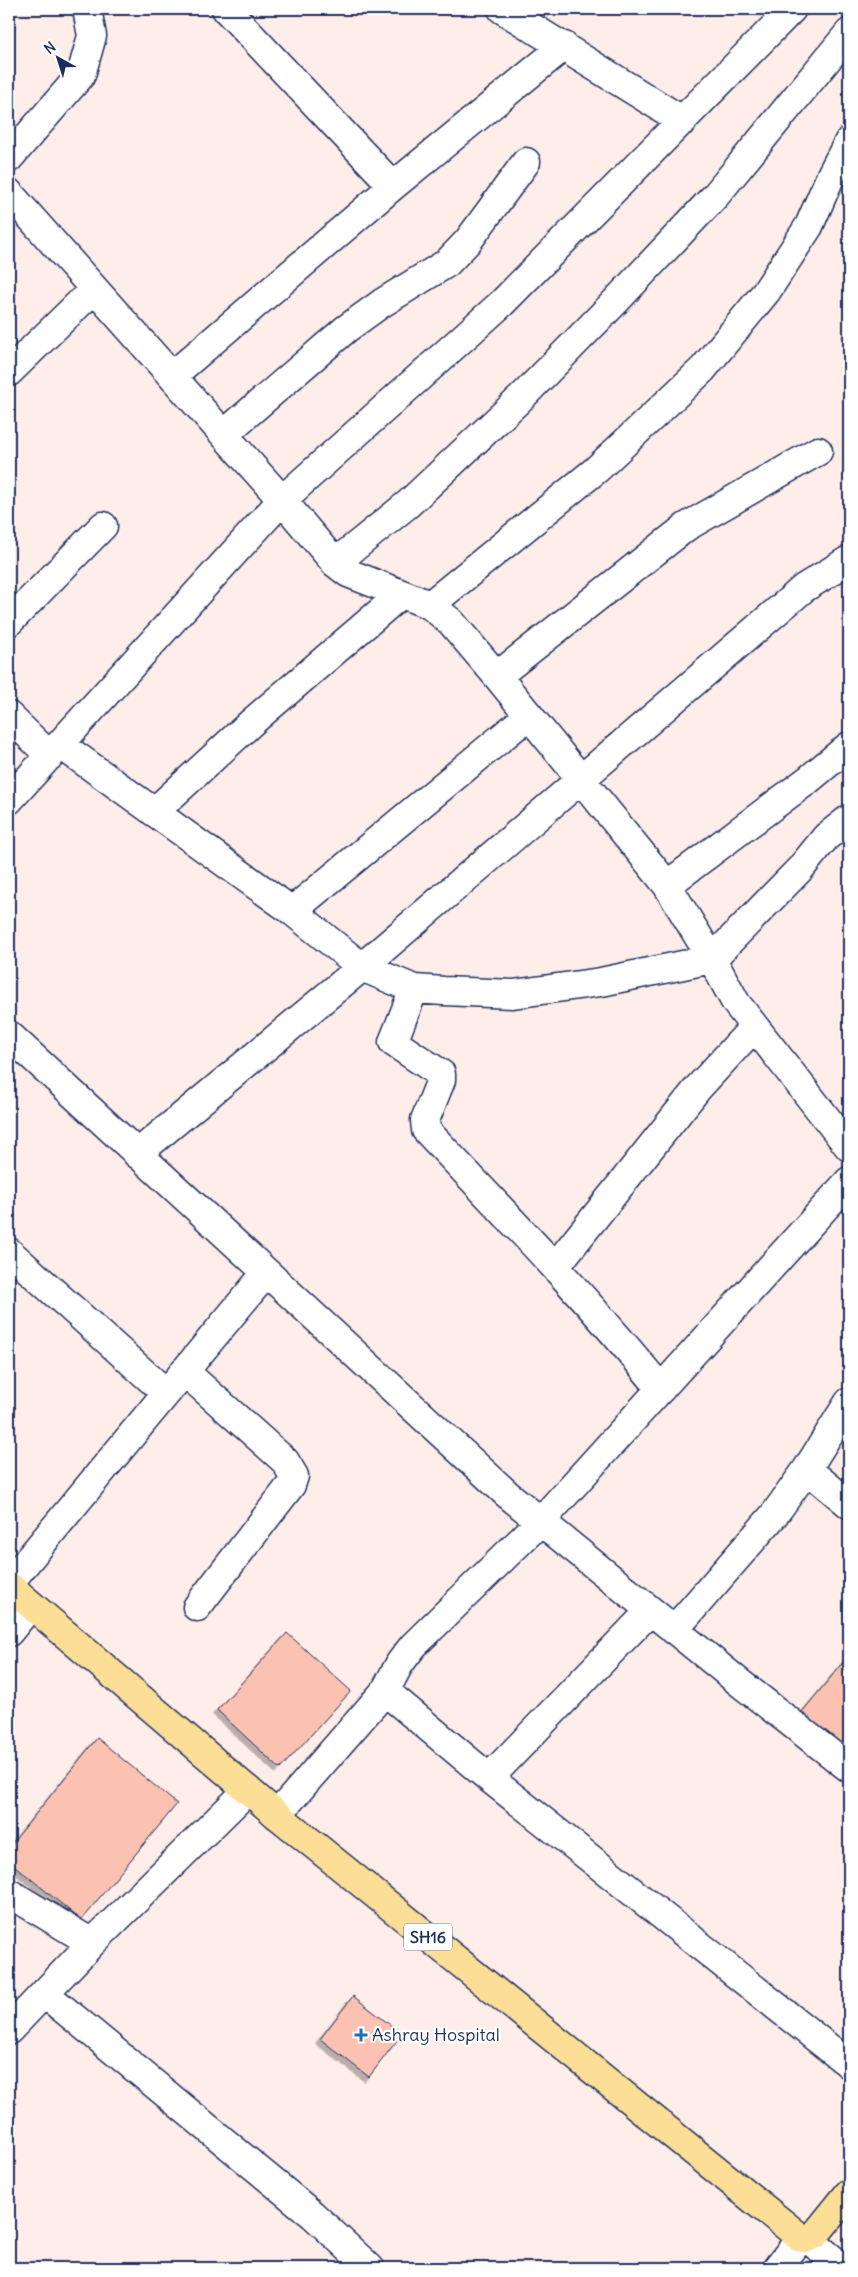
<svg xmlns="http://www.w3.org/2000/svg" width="858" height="2277" font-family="Delius,sans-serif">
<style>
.building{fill:#fbc2b2;stroke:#1b2f5e;filter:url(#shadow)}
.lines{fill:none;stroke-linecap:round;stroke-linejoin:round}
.minor-casing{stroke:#1b2f5e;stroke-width:31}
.major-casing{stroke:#1b2f5e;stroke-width:31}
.minor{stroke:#fff;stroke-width:28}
.major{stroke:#fcde96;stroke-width:28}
.poi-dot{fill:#1f6fb2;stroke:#fff;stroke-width:2}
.labels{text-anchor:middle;stroke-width:4.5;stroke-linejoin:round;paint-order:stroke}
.shield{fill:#fff;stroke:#5f6d8e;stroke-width:1}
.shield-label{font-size:16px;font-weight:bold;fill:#1b2f5e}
.poi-label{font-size:18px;fill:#1b2f5e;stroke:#fff;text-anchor:start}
</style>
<defs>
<filter id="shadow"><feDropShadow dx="-4.5" dy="4.5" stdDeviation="0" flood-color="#0004"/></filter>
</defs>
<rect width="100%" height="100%" fill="#feede8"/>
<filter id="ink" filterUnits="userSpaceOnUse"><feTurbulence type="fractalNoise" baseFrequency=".02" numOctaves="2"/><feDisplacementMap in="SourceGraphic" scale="10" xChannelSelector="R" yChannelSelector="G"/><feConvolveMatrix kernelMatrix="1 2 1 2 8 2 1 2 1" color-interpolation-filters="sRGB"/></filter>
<g filter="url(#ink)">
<path class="building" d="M287,1633l64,58 -71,78 -63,-59z
M849,1655v91l-8,9 -44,-37z
M97,1738l80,66 -96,116 -72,-59v-14z
M353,1996l49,38 -33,43 -49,-38z"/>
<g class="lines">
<g class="minor-casing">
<path id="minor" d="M226,9l167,177
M502,9l181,112
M9,158l72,-83 11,-39 -5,-27
M9,193l273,307 53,63 13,10 82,32 21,17 46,54 170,209 45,74 24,44 113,144
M9,372l85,-83
M172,376l221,-190 171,-140
M224,434l122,-105 36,-26 65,-40 21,-22 58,-79
M335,563l73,-59 114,-107 93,-95 101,-107 133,-162
M430,605l166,-135 107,-101 63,-77 43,-66 23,-53 17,-32
M9,622l94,-96
M497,676l189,-149 132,-76
M9,716l41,40
M61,745l231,166 70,56 52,22 30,2 69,3 88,-12 111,-23 88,-90 26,-32 23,-18
M9,800l273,-300 220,-197 290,-294
M154,812l98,-90 148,-127
M667,885l141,-105 41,-34
M292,911l237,-196
M414,989l-21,53 48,32v6l-16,40 1,10c80,85 162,169 235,259
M9,1035l498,459 233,189 109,85
M137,1154l225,-187 442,-379 45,-28
M9,1252l157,141
M555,1267l143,-179 56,-61
M184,1371l101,90 9,15 -3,9 -94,122
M807,1469l42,35
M9,1583l257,-310
M674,1630l100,-115 33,-46 42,-67
M9,1632l22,-27
M385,1691l15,-28 13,-17 127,-124 309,-341
M489,1778l161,-167
M277,1815l108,-124 104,87 360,286
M9,1893l83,50
M44,1993l269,222 57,53
M9,2030l83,-87 156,-153
M807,2238l36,30
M777,2268l24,-30"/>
</g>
<g class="major-casing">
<path id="major" d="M9,1586l268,229 524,423h6l8,-3 34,-42"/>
</g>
<use href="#minor" class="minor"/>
<use href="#major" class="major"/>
</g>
</g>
<path class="poi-dot" d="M358.5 2027.5h5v5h5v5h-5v5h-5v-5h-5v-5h5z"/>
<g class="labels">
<rect class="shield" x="404" y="1923.5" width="48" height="27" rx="4"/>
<g class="shield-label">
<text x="428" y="1943">SH16</text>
</g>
<g class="poi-label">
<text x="372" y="2041">Ashray Hospital</text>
</g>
</g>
<rect width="858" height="2277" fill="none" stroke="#fff" stroke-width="30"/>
<rect x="15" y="15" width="828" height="2247" fill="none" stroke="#1b2f5e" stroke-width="2" filter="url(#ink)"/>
<g transform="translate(58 58) rotate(321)" stroke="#ffffff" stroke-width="4" paint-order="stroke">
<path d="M0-4L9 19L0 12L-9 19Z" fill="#1b2f5e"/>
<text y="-8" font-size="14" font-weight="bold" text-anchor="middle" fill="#1b2f5e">N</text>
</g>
</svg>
